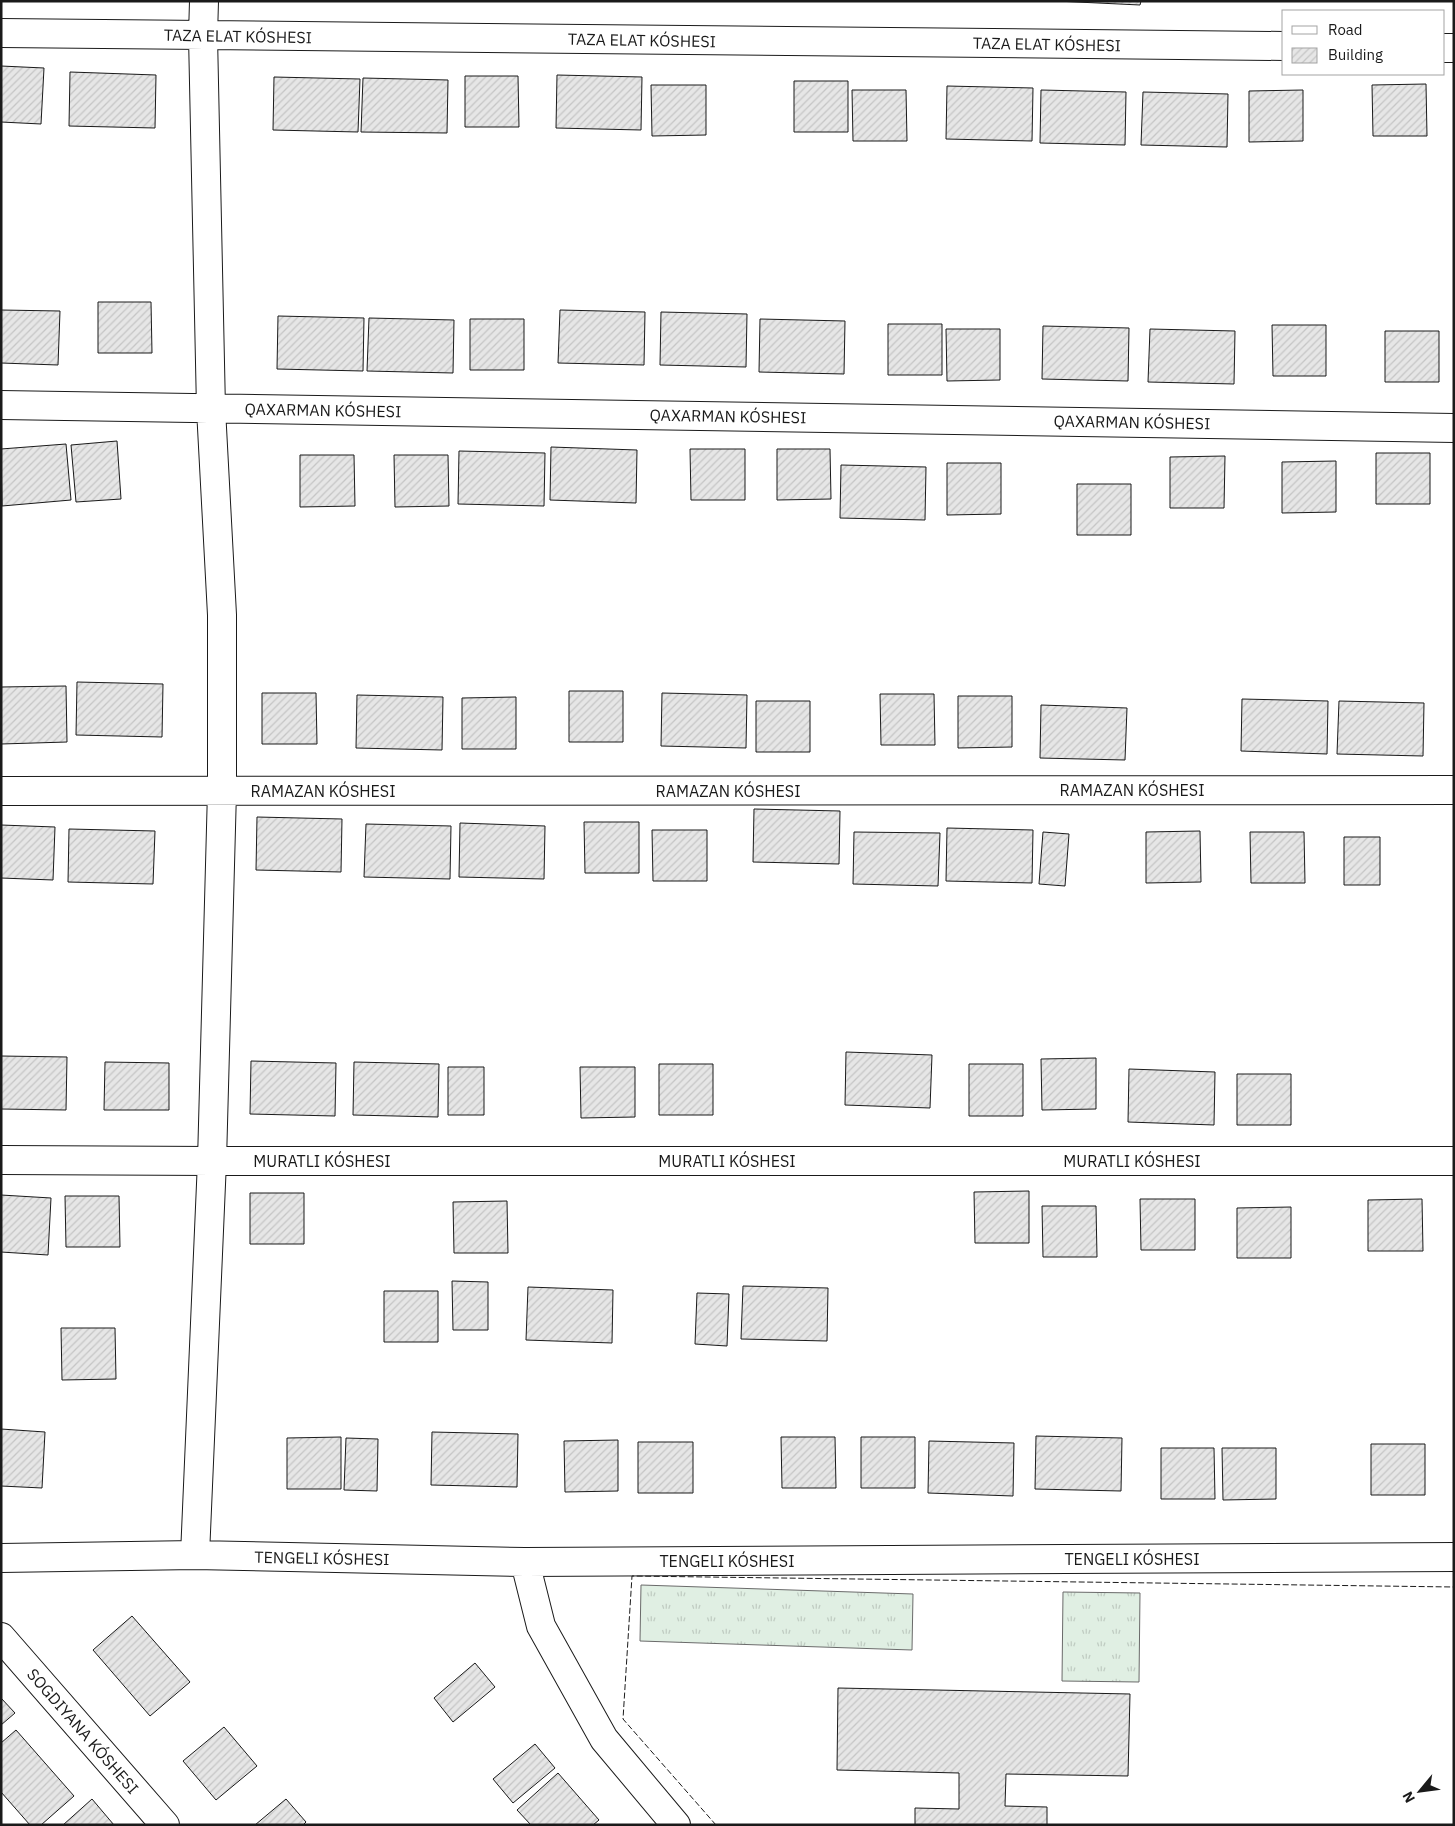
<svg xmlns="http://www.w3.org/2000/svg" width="1455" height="1826" font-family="'IBM Plex Sans',sans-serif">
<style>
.grass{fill:url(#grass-tufts);stroke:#6a6a6a}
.building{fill:url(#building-hatch);stroke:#1a1a1a}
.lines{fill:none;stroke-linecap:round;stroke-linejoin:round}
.minor-casing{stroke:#1a1a1a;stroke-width:30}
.minor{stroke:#fff;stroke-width:28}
.fence{stroke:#1a1a1a;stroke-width:1;stroke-dasharray:6 2.5;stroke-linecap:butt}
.labels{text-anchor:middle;stroke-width:4;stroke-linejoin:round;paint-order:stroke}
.street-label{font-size:16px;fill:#1a1a1a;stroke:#fff}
</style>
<defs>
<pattern id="grass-tufts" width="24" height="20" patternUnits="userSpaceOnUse" patternTransform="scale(1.25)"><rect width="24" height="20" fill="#e0efe3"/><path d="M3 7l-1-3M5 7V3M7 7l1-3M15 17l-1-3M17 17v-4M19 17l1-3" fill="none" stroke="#c0ccc2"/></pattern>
<pattern id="building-hatch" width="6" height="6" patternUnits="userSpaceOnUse" patternTransform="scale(1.25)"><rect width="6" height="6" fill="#e6e6e6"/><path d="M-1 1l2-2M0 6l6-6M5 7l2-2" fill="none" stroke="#c5c5c5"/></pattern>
</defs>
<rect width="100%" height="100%" fill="#fff"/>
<path class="grass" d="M641,1585l272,9 -1,56 -272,-9z
M1063,1592l77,1 -1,89 -77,-1z"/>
<path class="building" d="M1056,1h85l-1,4z
M1,66l43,2 -3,56 -40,-2z
M70,72l86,3 -1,53 -86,-2z
M557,75l85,2 -1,53 -85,-2z
M465,76h53l1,51h-54z
M274,77l86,2 -2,53 -85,-2z
M363,78l85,2 -1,53 -86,-1z
M794,81h54v51h-54z
M1426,84l1,52h-54l-1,-51z
M651,85h55v50l-54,1z
M947,86l86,2 -1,53 -86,-2z
M852,90h54l1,51h-54z
M1041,90l85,2 -1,53 -85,-2z
M1303,90v51l-54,1v-51z
M1143,92l85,2 -1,53 -86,-2z
M98,302h53l1,51h-54z
M1,310l59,1 -2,54 -57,-2z
M560,310l85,2 -1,53 -86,-2z
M661,312l86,2 -1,53 -86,-2z
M278,316l86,2 -1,53 -86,-2z
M369,318l85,2 -1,53 -86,-2z
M470,319h54v51h-54z
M760,319l85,2 -1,53 -85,-2z
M888,324h54v51h-54z
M1272,325h54v51h-53z
M1043,326l86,2 -1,53 -86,-2z
M946,329h54v51l-53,1z
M1150,329l85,2 -1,53 -86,-2z
M1385,331h54v51h-54z
M117,441l4,58 -45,3 -5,-57z
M66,444l5,56 -69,6 -1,-57z
M551,447l86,3 -1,53 -86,-3z
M690,449h55v51h-54z
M777,449h53l1,50 -54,1z
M459,451l86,2 -1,53 -86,-2z
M1376,453h54v51h-54z
M300,455h54l1,51 -55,1z
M394,455h54l1,51 -54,1z
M1225,456l-1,52h-54v-51z
M1336,461v51l-54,1v-51z
M947,463h54v51l-54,1z
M841,465l85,2 -1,53 -85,-2z
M1077,484h54v51h-54z
M77,682l86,2 -1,53 -86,-2z
M66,686l1,56 -66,2v-57z
M569,691h54v51h-54z
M262,693h54l1,51h-55z
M662,693l85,2 -1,53 -85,-2z
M880,694h54l1,51h-54z
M357,695l86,2 -1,53 -86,-2z
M958,696h54v51l-54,1z
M516,697v52h-54v-51z
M1242,699l86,2 -1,53 -86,-3z
M756,701h54v51h-54z
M1339,701l85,2 -1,53 -86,-2z
M1041,705l86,3 -2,52 -85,-2z
M754,809l86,2 -1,53 -86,-2z
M257,817l85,2 -1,53 -85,-2z
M584,822h55v51h-54z
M460,823l85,3 -1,53 -85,-2z
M366,824l85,2 -1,53 -86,-2z
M1,825l54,2 -2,53 -52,-2z
M947,828l86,2 -1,53 -86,-2z
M69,829l86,2 -2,53 -85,-2z
M652,830h55v51h-54z
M1200,831l1,51 -55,1v-51z
M854,832l86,1 -2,53 -85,-2z
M1043,832l26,2 -4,52 -26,-2z
M1250,832h54l1,51h-54z
M1344,837h36v48h-36z
M846,1052l86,3 -2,53 -85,-3z
M1,1056l66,1 -1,53 -65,-1z
M1096,1058v51l-54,1 -1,-51z
M251,1061l85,2 -1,53 -85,-2z
M105,1062l64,1v47h-65z
M354,1062l85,2 -1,53 -85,-2z
M659,1064h54v51h-54z
M969,1064h54v52h-54z
M448,1067h36v48h-36z
M580,1067h55v50l-54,1z
M1129,1069l86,3 -1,53 -86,-3z
M1237,1074h54v51h-54z
M1029,1191v52h-54l-1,-51z
M250,1193h54v51h-54z
M1,1195l50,3 -3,57 -47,-3z
M65,1196h54l1,51h-54z
M1140,1199h55v51h-54z
M1422,1199l1,52h-55v-51z
M507,1201l1,52h-54l-1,-51z
M1042,1206h54l1,51h-54z
M1291,1207v51h-54v-50z
M452,1281l36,1v48h-35z
M743,1286l85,2 -1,53 -86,-2z
M528,1287l85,3 -1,53 -86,-3z
M384,1291h54v51h-54z
M697,1293l32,1 -2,52 -32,-2z
M61,1328h54l1,51 -54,1z
M1,1429l44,3 -3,56 -41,-2z
M432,1432l86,2 -1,53 -86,-2z
M1036,1436l86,2 -1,53 -86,-2z
M341,1437v52h-54v-51z
M781,1437h54l1,51h-54z
M861,1437h54v51h-54z
M346,1438l32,1 -1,52 -33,-1z
M618,1440v51l-53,1 -1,-51z
M929,1441l85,2 -1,53 -85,-3z
M638,1442h55v51h-55z
M1371,1444h54v51h-54z
M1161,1448h53l1,51h-54z
M1222,1448h54v51l-53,1z
M132,1616l58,66 -40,34 -57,-66z
M475,1663l20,24 -42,35 -19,-24z
M838,1688l292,6 -2,82 -122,-2 -1,32 42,1v18h-132v-17l44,1v-36l-122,-3z
M1,1698l14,15 -14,12z
M224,1727l33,39 -41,34 -33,-39z
M16,1730l58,66 -33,29h-11l-29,-33v-49z
M535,1744l20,24 -42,35 -20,-24z
M558,1773l41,47 -6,5h-62l-14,-15z
M92,1799l22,26h-51z
M286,1799l20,23 -3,3h-48z"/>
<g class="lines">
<g class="minor-casing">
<path id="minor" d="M1,33l1283,13
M1444,48h10
M1,405l1453,23
M1,791l1453,-1
M1,1160l211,1h1242
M195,1555l17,-394 10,-370v-176l-11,-206 -8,-373 1,-35
M1,1558l194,-3 330,7 929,-5
M525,1562l16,64 63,113 72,86
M1,1637l164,188"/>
</g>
<use href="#minor" class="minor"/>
<path class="fence" d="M716,1825l-93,-106 9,-143 822,11"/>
</g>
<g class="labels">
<g class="street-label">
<text transform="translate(238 36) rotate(1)" y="6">TAZA ELAT KÓSHESI</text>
<text transform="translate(642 40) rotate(1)" y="6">TAZA ELAT KÓSHESI</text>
<text transform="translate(1047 44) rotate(1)" y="6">TAZA ELAT KÓSHESI</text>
<text transform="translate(323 410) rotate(1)" y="6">QAXARMAN KÓSHESI</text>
<text transform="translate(728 416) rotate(1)" y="6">QAXARMAN KÓSHESI</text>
<text transform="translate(1132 422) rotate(1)" y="6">QAXARMAN KÓSHESI</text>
<text x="1132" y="796">RAMAZAN KÓSHESI</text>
<text x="323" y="797">RAMAZAN KÓSHESI</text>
<text x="728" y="797">RAMAZAN KÓSHESI</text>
<text x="322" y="1167">MURATLI KÓSHESI</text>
<text x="727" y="1167">MURATLI KÓSHESI</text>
<text x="1132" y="1167">MURATLI KÓSHESI</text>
<text transform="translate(322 1558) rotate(1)" y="6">TENGELI KÓSHESI</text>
<text x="1132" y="1565">TENGELI KÓSHESI</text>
<text x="727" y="1567">TENGELI KÓSHESI</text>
<text transform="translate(83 1731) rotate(49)" y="6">SOGDIYANA KÓSHESI</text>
</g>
</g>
<rect width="1455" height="1826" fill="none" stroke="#1a1a1a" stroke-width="5"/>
<rect x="1282" y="10" width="162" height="65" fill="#ffffff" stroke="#a3a3a3"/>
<rect x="1292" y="26" width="25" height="8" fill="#ffffff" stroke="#a3a3a3"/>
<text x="1328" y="35" font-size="15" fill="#1a1a1a">Road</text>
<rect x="1292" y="48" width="25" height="15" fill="url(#building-hatch)" stroke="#a3a3a3"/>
<text x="1328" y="60" font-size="15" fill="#1a1a1a">Building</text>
<g transform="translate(1420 1791) rotate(241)" stroke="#ffffff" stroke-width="4" paint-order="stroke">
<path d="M0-4L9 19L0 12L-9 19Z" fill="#1a1a1a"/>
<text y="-8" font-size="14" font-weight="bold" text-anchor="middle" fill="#1a1a1a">N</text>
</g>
</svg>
